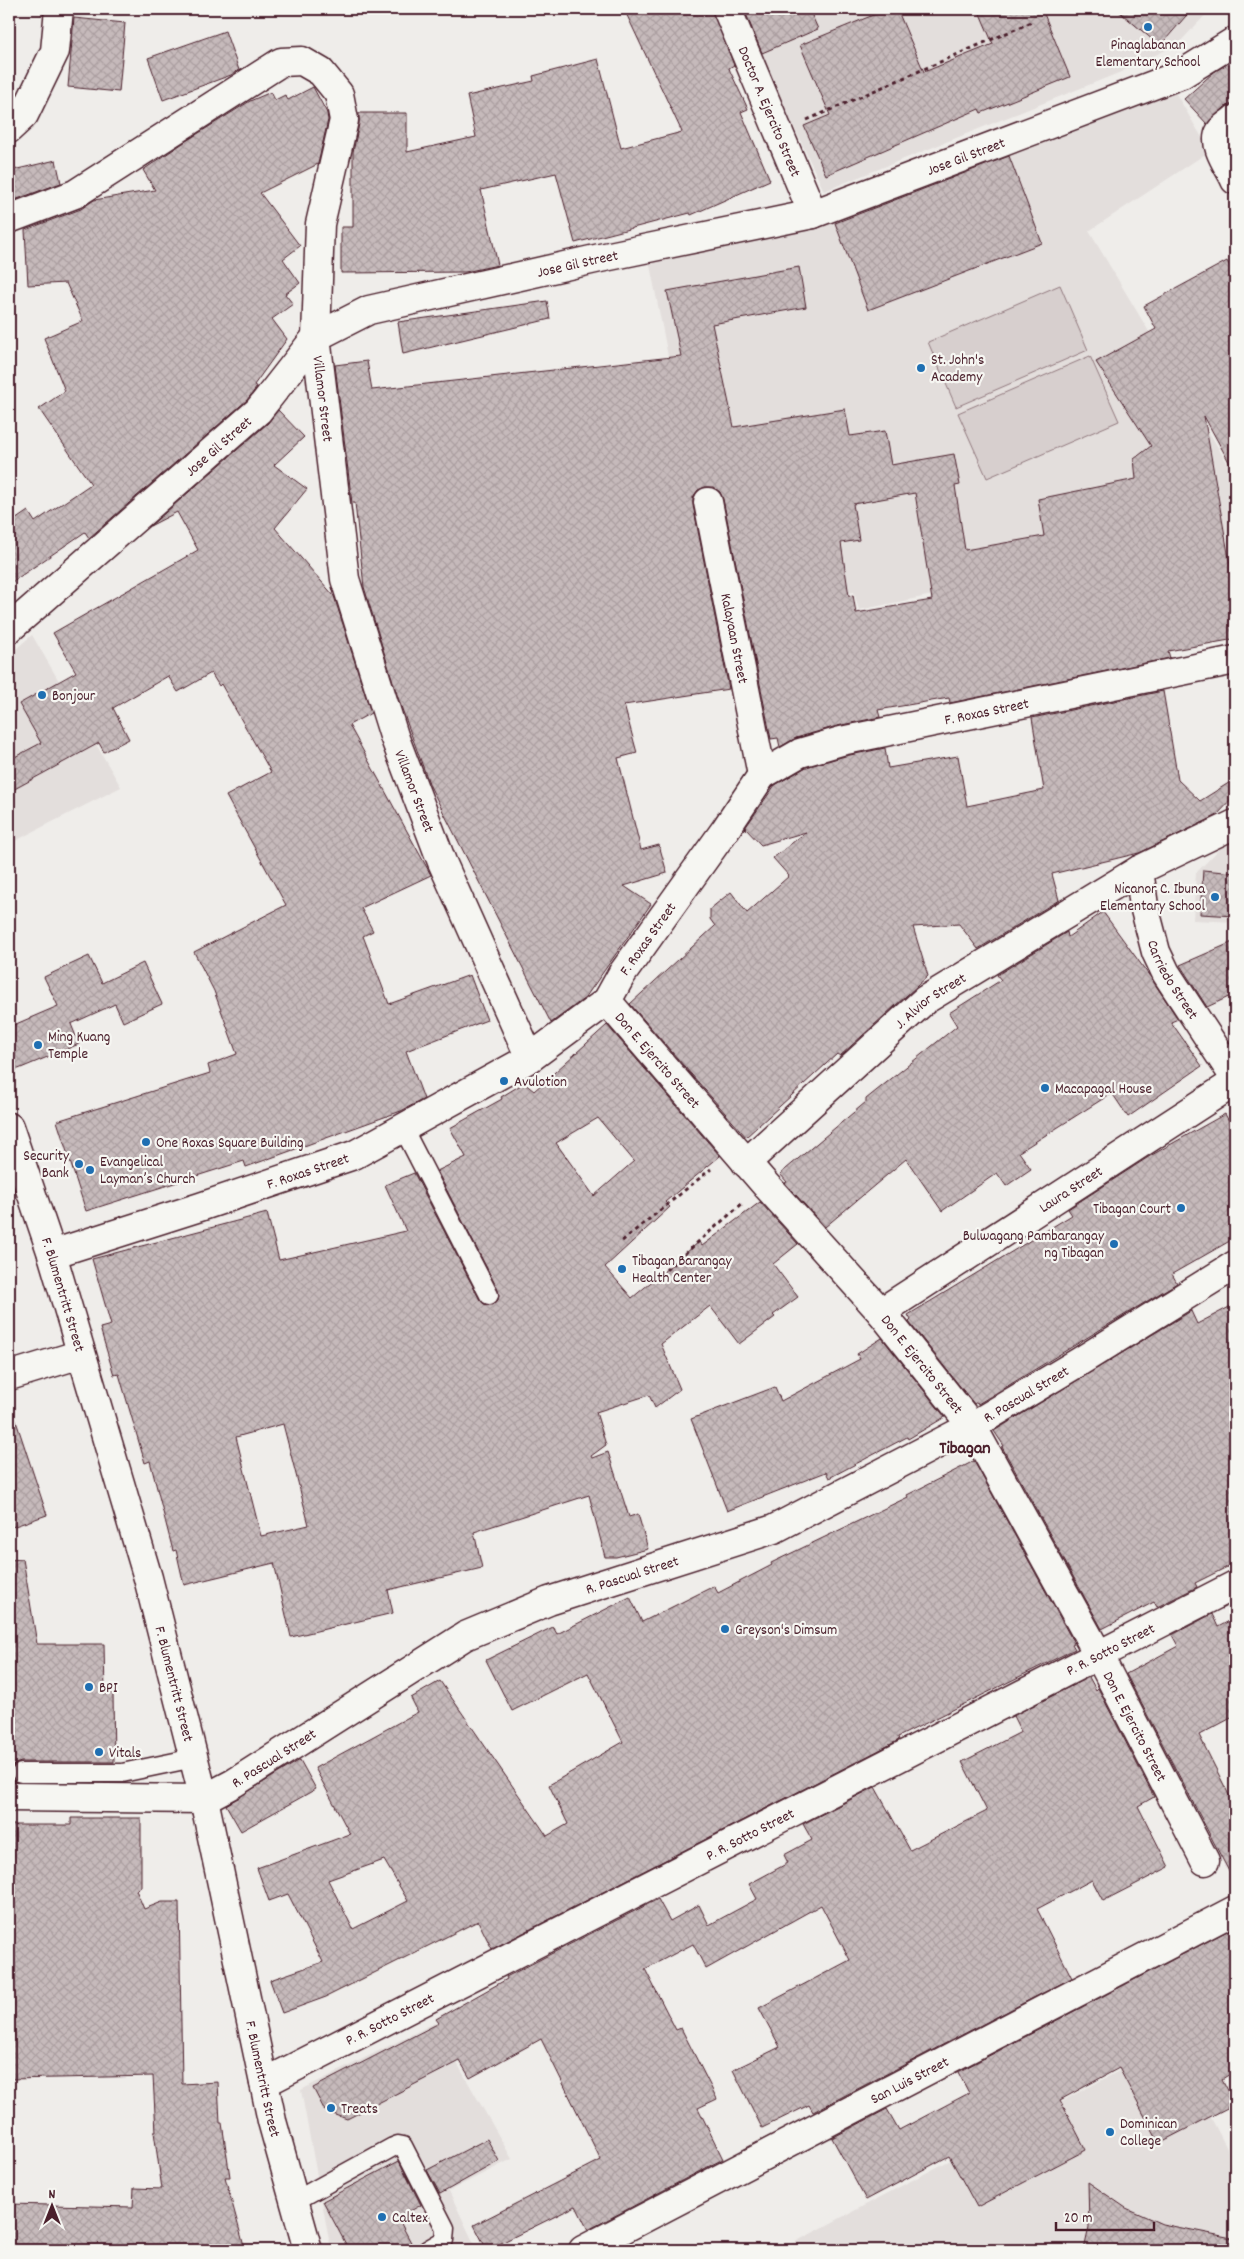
<svg xmlns="http://www.w3.org/2000/svg" width="1244" height="2259" font-family="Dekko,sans-serif">
<style>
.built{fill:#e3dedc}
.park{fill:#d7cfce;stroke:#90777c}
.building{fill:url(#building-cross-hatch);stroke:#4a1f2b;fill-rule:evenodd}
.lines{fill:none;stroke-linecap:round;stroke-linejoin:round}
.service-casing{stroke:#4a1f2b;stroke-width:21}
.minor-casing{stroke:#4a1f2b;stroke-width:31}
.tertiary-casing{stroke:#4a1f2b;stroke-width:31}
.secondary-casing{stroke:#4a1f2b;stroke-width:31}
.path{stroke:#4a1f2b;stroke-width:3;stroke-dasharray:4 4;stroke-linecap:butt}
.service{stroke:#f6f6f2;stroke-width:18}
.minor{stroke:#f6f6f2;stroke-width:28}
.tertiary{stroke:#f6f6f2;stroke-width:28}
.secondary{stroke:#f6f6f2;stroke-width:28}
.poi-dot{fill:#1f6fb2;stroke:#f6f6f2;stroke-width:2}
.labels{text-anchor:middle;stroke-width:4.5;stroke-linejoin:round;paint-order:stroke}
.poi-label{font-size:15px;fill:#4a1f2b;stroke:#f6f6f2;text-anchor:start}
.street-label{font-size:15px;fill:#4a1f2b;stroke:#f6f6f2}
.quarter-label{font-size:18px;font-weight:bold;fill:#4a1f2b;stroke:#f6f6f2}
</style>
<defs>
<pattern id="building-cross-hatch" width="8" height="8" patternUnits="userSpaceOnUse" patternTransform="scale(1.25)"><rect width="8" height="8" fill="#c6babb"/><path d="M0 0l8 8M0 8l8-8" fill="none" stroke="#ac9fa1"/></pattern>
</defs>
<rect width="100%" height="100%" fill="#efedea"/>
<filter id="ink" filterUnits="userSpaceOnUse"><feTurbulence type="fractalNoise" baseFrequency=".02" numOctaves="2"/><feDisplacementMap in="SourceGraphic" scale="10" xChannelSelector="R" yChannelSelector="G"/><feConvolveMatrix kernelMatrix="1 2 1 2 8 2 1 2 1" color-interpolation-filters="sRGB"/></filter>
<g filter="url(#ink)">
<path class="built" d="M739,9h472l-33,35 -57,28 -297,119z
M1172,87l38,64 -121,80 146,245v57l-376,77 -5,-18 -110,20 -22,-122 -27,3 -46,-233z
M32,635l89,152 -112,57v-189z
M1232,836l3,1v85l-42,-2 3,-47z
M434,2023l78,136 -63,32 28,59h-146l-30,-160z
M1172,2043l63,121v86h-455z"/>
<path class="park" d="M1060,285l28,65 -132,57 -28,-65z
M1090,356l29,65 -132,57 -29,-65z"/>
<path class="building" d="M624,9h88l22,56 -5,3 1,3 18,38 -7,3 29,68 -79,35 -1,-2 -115,30 -19,-70 -75,17 17,75 -33,7 -124,1v-46h12v-75l6,-28v-11h48v39l69,-15 -9,-41 67,-15 -1,-5 65,-17 23,89 61,-16z
M744,9h65l9,20 -56,24z
M888,9h9l27,63 69,-28 -15,-35h64l28,68 -89,36 -2,-4 -153,66 -22,-49 26,-11 -30,-70z
M1116,9h76l-32,37z
M74,18l51,5 -6,69 -51,-5z
M225,31l14,39 -8,5 -68,25 -15,-42z
M1235,59v45l-10,3 -18,17 -23,-25 30,-27z
M313,87l14,26 1,7 -10,44 -58,29 40,53 -17,13 17,24 -15,11 8,10 -21,15 15,20 -33,46 3,2 -10,13 -158,138 -4,-6 -76,52v-60l19,-13 7,11 56,-38 -52,-75 26,-18 -21,-53 39,-17 -17,-38 -38,2 -3,-55 56,-21 13,-9 61,-10 -12,-20 43,-29 64,-40 21,-9 4,8 10,-5 3,5z
M1009,156l33,87 -174,67 -33,-87z
M56,160l5,23 -52,19v-31z
M1227,261l8,15v197l-31,-57 31,177v46l-67,12 2,7 -220,45 -1,-5 -71,12 2,7 -43,9 -41,12 -16,9 -2,-9 -7,1 -48,-240 -3,-7 -7,-5h-8l-7,3 -5,7v8l36,184 -105,16 13,48 -19,5 23,92 18,-5 8,28 -43,13 27,18 -66,94 -34,25 -121,-237 -32,-88 -34,-111 -9,-84h-3l-17,-138 32,-4 5,29 309,-34 -14,-65 132,-24 7,40 -94,17 22,103 111,-18 5,27 35,-5 6,34 63,-11 6,31 -5,1 10,64 79,-14 -6,-37 98,-20 -2,-20 17,-13 -55,-84 60,-33 -12,-23zM915,493l17,107 -76,13 -3,-18 -4,1 -8,-53 18,-3 -6,-36z
M547,301l3,18 -147,35 -5,-32z
M278,410l26,27 -30,28 33,24 -32,39 59,68 37,117 -22,12 82,150 -70,33 12,23 -10,5 26,68 81,-29 17,45 -81,31 18,48 -23,12 -155,56 -2,-6 -158,50 -29,-90 153,-48 -2,-8 29,-11 -23,-63 -20,-39 92,-47 -60,-109 45,-24 -50,-88 -2,2 -8,-13 -33,19 -10,-16 -55,32 16,31 -25,13 -5,-9 -90,49v-32l32,-17 -22,-39 57,-32 -23,-39 145,-83 -21,-38 -27,14 118,-103z
M1163,691l15,89 22,21 35,-22v17l-19,20 -77,37 -87,21 7,26 -81,49 -19,-25 -46,3 15,49 -88,80 -3,-2 -91,83 -116,-133 85,-78 -5,-7v-10l21,-17 16,21 42,-37 -16,-18 33,-26 -45,13 -16,-17 30,-43 31,-18 39,-11 40,-8 3,20 70,-12 9,50 77,-16 -12,-72z
M1203,870l32,3v43l-35,-2z
M1103,912l48,66 27,41 -7,3 31,44 -74,51 -16,-24 -93,59 12,17 -25,17 -9,-13 -55,38 -36,-52 -81,68 -40,-44 2,-1 -7,-8 86,-72v-3l91,-73 -8,-13 52,-33 -4,-5 70,-43 1,5z
M1235,941v53l-28,13 -27,-42z
M89,956l13,27 41,-20 19,41 -39,18 -8,-18 -44,20 8,20 -63,26 -7,-18v-25l49,-21 -14,-29z
M607,1025l113,131 -55,46 5,5 -65,60 27,31 67,-56 3,4 58,-44 38,42 -25,20 25,33 -25,18 2,2 -36,27 -29,-38 -49,38 19,45 -25,19 -6,-13 -53,17 10,33 -15,11 1,2 16,-6 21,65 9,-3 10,35 -32,8h-11l-16,-62 -115,37 8,36 -94,22 5,23 -102,24 -17,-74 -90,22 -8,-35 -3,1 -23,-90 -5,2 -26,-89 -5,1 -14,-47 11,-3 -19,-66 175,-46 12,47 127,-29 -21,-46 29,-12 66,127 4,4 9,1 5,-5v-10l-61,-119 29,-14 -16,-29 52,-29 -1,-2 23,-14 10,8zM598,1118l36,43 -40,35 -38,-53zM283,1424l26,101 -48,11 -25,-99z
M1225,1114l10,18v106l-63,36 5,9 -199,121 -1,-2 -3,2 -65,-82 2,-2 -3,-5 164,-100 -4,-6 82,-53z
M1235,1304v259l-40,20 2,4 -40,20 -3,-5 -52,27 -100,-182 2,-1 -10,-15 197,-120 6,13z
M882,1338l63,79 -37,22 -1,-2 -78,41 -3,-6 -99,39 -36,-92 84,-32 6,14 79,-42 -3,-5z
M14,1415l33,100 -38,13v-112z
M974,1461l100,182 -2,1 3,5 -177,88 1,3 -407,209 -14,-28 -152,76 -44,16 -12,-33 53,-18 -35,-68 -19,7 -12,-33 93,-34 -35,-66 103,-56 -7,-14 29,-17 107,155 21,-12 -19,-39 74,-43 -35,-69 -76,38 -26,-51 67,-33 4,7 73,-37 12,25 72,-36 4,7 54,-28 -1,-2 137,-66 -1,-2zM384,1860l24,41 -55,28 -25,-49z
M23,1559l14,85h67l1,50 8,-1 1,69h-93l-6,2 -6,6v-210z
M1212,1614l6,13 17,-9v98l-36,19 36,72v76l-109,-209 52,-28 -6,-11z
M1089,1677l7,13 2,-2 56,109 -16,9 31,61 -66,34 -11,-21 -55,29 35,69 -259,134 -4,-7 -47,23 -29,-58 47,-23 -21,-39 91,-48 -29,-55 -115,64 -13,-25 -48,25 31,61 5,-2 36,71 -19,9 25,51 -135,71 -12,-24 -89,44 -13,-25 127,-65 -60,-121 -71,39 -10,-17 -113,58 -22,-8 -12,-23 126,-65 -3,-4 71,-40 -1,-2 152,-78 12,22 29,-16 10,20 48,-26 -8,-15 39,-21 -4,-8 28,-15 -9,-16 72,-37 35,63 77,-39 -25,-49 59,-30 -8,-16z
M300,1760l16,29 -75,42 -15,-26z
M71,1818h70v69l-5,3 8,19 18,-7h17l3,182 36,-2 2,41h2l8,54h-5l20,73h-236v-46l124,3 1,-19 28,1 -8,-57h2l-3,-56 -144,3v-254h62z
M1235,1927v144l-13,8 13,25 -76,39 -40,-75 -59,32 26,50 -109,57 -28,-51 -83,44 -34,-62 55,-29 12,21 70,-37 -11,-21z
M487,2139l12,22 -59,33 -13,-24z
M399,2161l22,44 -23,13 17,32h-66l-26,-49z
M1088,2182l38,26 36,16 70,14 -1,12h-147l5,-23z"/>
<g class="lines">
<g class="service-casing">
<path id="service" d="M403,1128l86,167
M21,1773h101l72,-15
M293,2202l100,-55 5,-2 5,1 42,82 -1,12 -17,10"/>
</g>
<g class="minor-casing">
<g id="minor">
<path id="s1" d="M727,9l86,205"/>
<path d="M1235,119c-4,4 -12,8 -15,13 -8,13 10,36 15,48"/>
<path d="M9,129l15,-14 31,-64 4,-42"/>
<path id="s2" d="M9,219l66,-25 206,-132 21,-1 19,11 18,22 5,26 -24,104 -4,113 29,242 49,157 48,126 88,196"/>
<path id="s3" d="M708,502l54,273"/>
<path id="s4" d="M1139,870l5,36 12,46 10,21 69,105"/>
<path id="s5" d="M607,1001l158,183 116,128 91,114 126,228 107,207"/>
<path id="s6" d="M746,1163l179,-163 214,-130 96,-46"/>
<path id="s7" d="M52,1254l148,-47 154,-52 176,-97 77,-57 15,-27 103,-144 37,-55 38,-22 41,-12 394,-81"/>
<path id="s8" d="M881,1312l354,-230"/>
<path d="M9,1376l72,-22"/>
<path id="s9" d="M9,1797l195,2 30,-16 231,-147 84,-35 225,-72 198,-103 107,-64 156,-97"/>
<path id="s10" d="M264,2083l971,-498"/>
<path id="s11" d="M583,2250l652,-340"/>
</g>
</g>
<g class="tertiary-casing">
<g id="tertiary">
<path id="s12" d="M9,629l249,-218 58,-74 53,-27 231,-52 213,-44 369,-140 53,-33"/>
</g>
</g>
<g class="secondary-casing">
<g id="secondary">
<path id="s13" d="M9,1127l43,127 96,324 56,221 68,322 36,129"/>
</g>
</g>
<path class="path" d="M807,120l227,-99
M622,1241l89,-72
M660,1275l83,-72"/>
<use href="#service" class="service"/>
<use href="#minor" class="minor"/>
<use href="#tertiary" class="tertiary"/>
<use href="#secondary" class="secondary"/>
</g>
</g>
<g class="poi-dot">
<circle cx="1148" cy="27" r="5"/>
<circle cx="921" cy="368" r="5"/>
<circle cx="42" cy="695" r="5"/>
<circle cx="1215" cy="897" r="5"/>
<circle cx="38" cy="1045" r="5"/>
<circle cx="504" cy="1081" r="5"/>
<circle cx="1045" cy="1088" r="5"/>
<circle cx="146" cy="1142" r="5"/>
<circle cx="79" cy="1164" r="5"/>
<circle cx="90" cy="1170" r="5"/>
<circle cx="1181" cy="1208" r="5"/>
<circle cx="1114" cy="1244" r="5"/>
<circle cx="622" cy="1269" r="5"/>
<circle cx="725" cy="1629" r="5"/>
<circle cx="89" cy="1687" r="5"/>
<circle cx="99" cy="1752" r="5"/>
<circle cx="331" cy="2108" r="5"/>
<circle cx="1110" cy="2132" r="5"/>
<circle cx="382" cy="2217" r="5"/>
</g>
<g class="labels">
<g class="poi-label">
<text x="1148" y="49" text-anchor="middle">Pinaglabanan<tspan x="1148" dy="17">Elementary School</tspan></text>
<text x="931" y="364">St. John's<tspan x="931" dy="17">Academy</tspan></text>
<text x="52" y="700">Bonjour</text>
<text x="1205" y="893" text-anchor="end">Nicanor C. Ibuna<tspan x="1205" dy="17">Elementary School</tspan></text>
<text x="48" y="1041">Ming Kuang<tspan x="48" dy="17">Temple</tspan></text>
<text x="514" y="1086">Avulotion</text>
<text x="1055" y="1093">Macapagal House</text>
<text x="156" y="1147">One Roxas Square Building</text>
<text x="69" y="1160" text-anchor="end">Security<tspan x="69" dy="17">Bank</tspan></text>
<text x="100" y="1166">Evangelical<tspan x="100" dy="17">Layman’s Church</tspan></text>
<text x="1171" y="1213" text-anchor="end">Tibagan Court</text>
<text x="1104" y="1240" text-anchor="end">Bulwagang Pambarangay<tspan x="1104" dy="17">ng Tibagan</tspan></text>
<text x="632" y="1265">Tibagan Barangay<tspan x="632" dy="17">Health Center</tspan></text>
<text x="735" y="1634">Greyson's Dimsum</text>
<text x="99" y="1692">BPI</text>
<text x="109" y="1757">Vitals</text>
<text x="341" y="2113">Treats</text>
<text x="1120" y="2128">Dominican<tspan x="1120" dy="17">College</tspan></text>
<text x="392" y="2222">Caltex</text>
</g>
<g class="street-label">
<text dy="5" stroke="none"><textPath href="#s1" startOffset="111">Doctor A. Ejercito Street</textPath></text>
<text dy="5" stroke="none"><textPath href="#s12" startOffset="1102">Jose Gil Street</textPath></text>
<text dy="5" stroke="none"><textPath href="#s12" startOffset="698">Jose Gil Street</textPath></text>
<text dy="5" stroke="none"><textPath href="#s2" startOffset="695">Villamor Street</textPath></text>
<text dy="5" stroke="none"><textPath href="#s12" startOffset="278">Jose Gil Street</textPath></text>
<text dy="5" stroke="none"><textPath href="#s3" startOffset="139">Kalayaan Street</textPath></text>
<text dy="5" stroke="none"><textPath href="#s7" startOffset="1124">F. Roxas Street</textPath></text>
<text dy="5" stroke="none"><textPath href="#s2" startOffset="1100">Villamor Street</textPath></text>
<text dy="5" stroke="none"><textPath href="#s7" startOffset="689">F. Roxas Street</textPath></text>
<text dy="5" stroke="none"><textPath href="#s4" startOffset="116">Carriedo Street</textPath></text>
<text dy="5" stroke="none"><textPath href="#s6" startOffset="246">J. Alvior Street</textPath></text>
<text dy="5" stroke="none"><textPath href="#s5" startOffset="78">Don E. Ejercito Street</textPath></text>
<text dy="5" stroke="none"><textPath href="#s7" startOffset="269">F. Roxas Street</textPath></text>
<text dy="5" stroke="none"><textPath href="#s8" startOffset="226">Laura Street</textPath></text>
<text dy="5" stroke="none"><textPath href="#s13" startOffset="176">F. Blumentritt Street</textPath></text>
<text dy="5" stroke="none"><textPath href="#s5" startOffset="481">Don E. Ejercito Street</textPath></text>
<text dy="5" stroke="none"><textPath href="#s9" startOffset="1116">R. Pascual Street</textPath></text>
<text dy="5" stroke="none"><textPath href="#s9" startOffset="681">R. Pascual Street</textPath></text>
<text dy="5" stroke="none"><textPath href="#s10" startOffset="951">P. R. Sotto Street</textPath></text>
<text dy="5" stroke="none"><textPath href="#s13" startOffset="581">F. Blumentritt Street</textPath></text>
<text dy="5" stroke="none"><textPath href="#s5" startOffset="902">Don E. Ejercito Street</textPath></text>
<text dy="5" stroke="none"><textPath href="#s9" startOffset="276">R. Pascual Street</textPath></text>
<text dy="5" stroke="none"><textPath href="#s10" startOffset="546">P. R. Sotto Street</textPath></text>
<text dy="5" stroke="none"><textPath href="#s10" startOffset="141">P. R. Sotto Street</textPath></text>
<text dy="5" stroke="none"><textPath href="#s13" startOffset="986">F. Blumentritt Street</textPath></text>
<text dy="5" stroke="none"><textPath href="#s11" startOffset="368">San Luis Street</textPath></text>
</g>
<g class="quarter-label">
<text x="965" y="1453">Tibagan</text>
</g>
</g>
<rect width="1244" height="2259" fill="none" stroke="#f6f6f2" stroke-width="30"/>
<rect x="15" y="15" width="1214" height="2229" fill="none" stroke="#4a1f2b" stroke-width="2" filter="url(#ink)"/>
<g transform="translate(52 2206)" stroke="#f6f6f2" stroke-width="4" paint-order="stroke">
<path d="M0-4L9 19L0 12L-9 19Z" fill="#4a1f2b"/>
<text y="-8" font-size="14" font-weight="bold" text-anchor="middle" fill="#4a1f2b">N</text>
</g>
<path d="M1056 2222v8h98v-8" fill="none" stroke="#4a1f2b" stroke-width="2.5"/>
<text x="1064" y="2222" font-size="15" fill="#4a1f2b" stroke="#f6f6f2" stroke-width="4" paint-order="stroke">20 m</text>
</svg>
